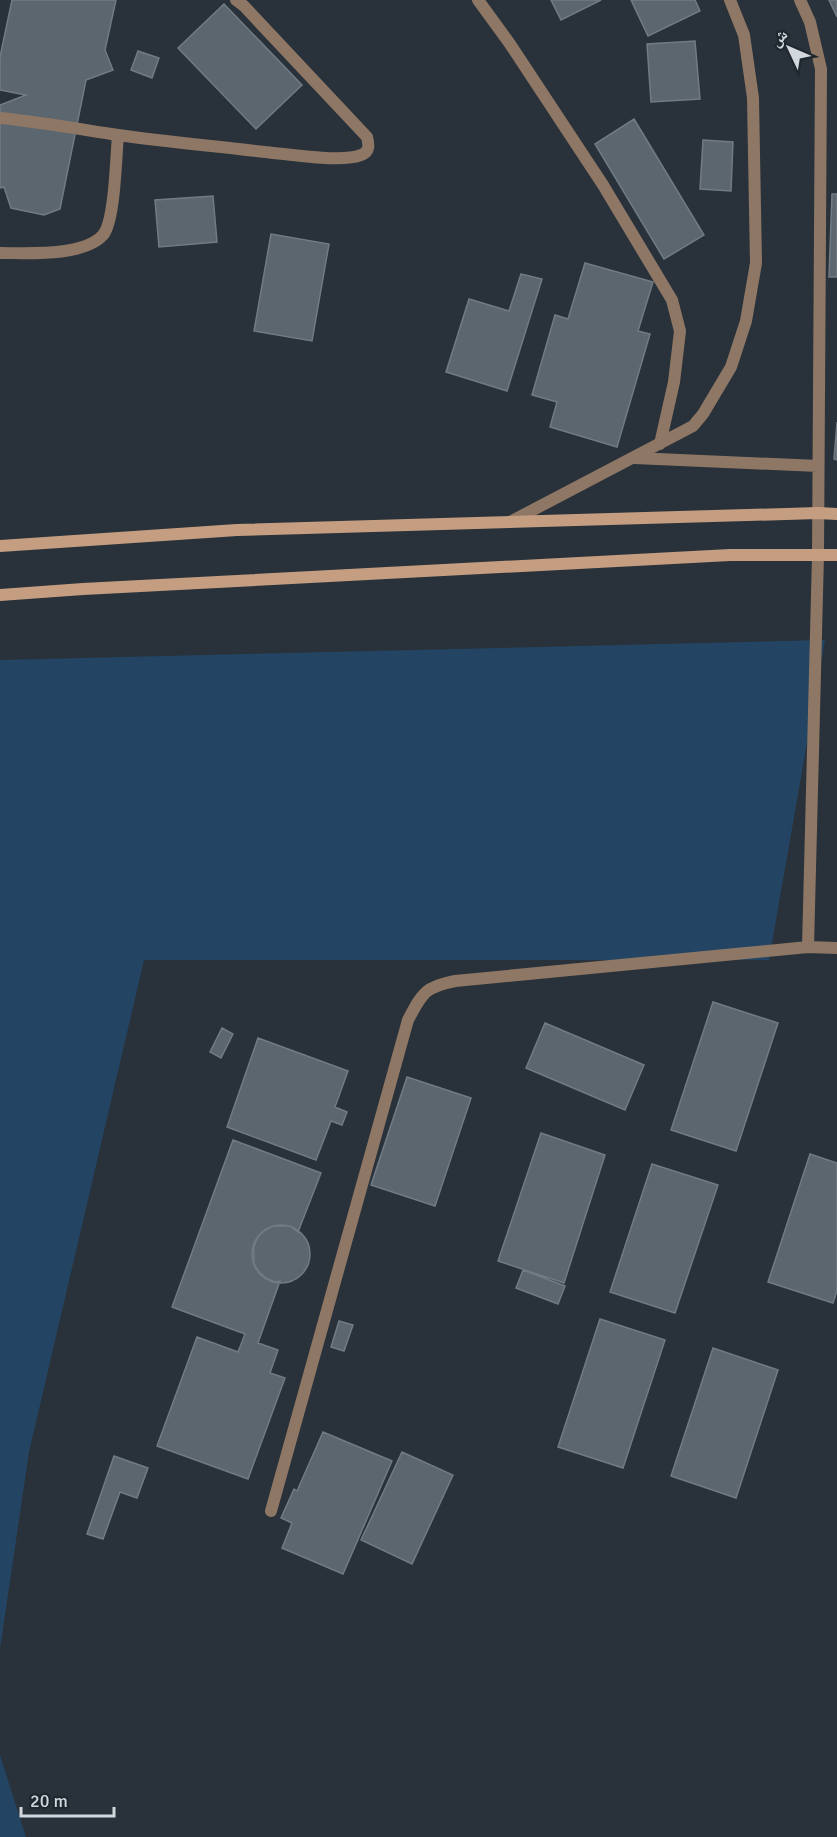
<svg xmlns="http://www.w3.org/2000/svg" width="837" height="1837" font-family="Signika,'Noto Naskh Arabic',sans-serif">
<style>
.green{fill:#234563}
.building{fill:#5c666f;stroke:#717b85;stroke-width:1.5}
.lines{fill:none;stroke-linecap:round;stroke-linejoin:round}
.street{stroke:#8f7765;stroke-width:12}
.secondary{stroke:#c59e82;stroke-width:12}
</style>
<rect width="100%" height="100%" fill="#29323a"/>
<path class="green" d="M825,640l-56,320h-625l-115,492 -29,197v-989z
M0,1755l26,82h-26z"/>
<path class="building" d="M12,0h104l-11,50 8,20 -27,10 -26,129 -16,6 -33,-7 -7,-21 -4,1v-83l26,-10 -26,-5v-33z
M551,0h50l-40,20z
M551,0h50l-40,20z
M631,0h64l5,11 -52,25z
M631,0h64l5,11 -52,25z
M829,0h8v17z
M829,0h8v17z
M224,4l78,81 -46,44 -78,-81z
M695,41l5,58 -49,3 -4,-58z
M695,41l5,58 -49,3 -4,-58z
M138,51l21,7 -7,20 -21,-8z
M634,119l70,116 -40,24 -69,-115z
M634,119l70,116 -40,24 -69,-115z
M703,140l30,2 -2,49 -31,-2z
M703,140l30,2 -2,49 -31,-2z
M832,194h5v83h-8z
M832,194h5v83h-8z
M213,196l4,46 -58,5 -4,-47z
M271,234l58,10 -17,97 -58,-10z
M585,263l68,19 -15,49 12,3 -33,113 -67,-20 7,-25 -25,-7 23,-80 13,4z
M521,274l21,5 -35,112 -61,-19 23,-73 40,12z
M837,422v38l-3,-1z
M837,422v38l-3,-1z
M713,1002l65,21 -42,128 -65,-21z
M545,1023l99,42 -19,45 -99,-42z
M222,1028l11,6 -12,24 -11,-6z
M258,1038l90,33 -13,36 12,5 -5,13 -11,-4 -15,39 -89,-33z
M407,1077l64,21 -36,108 -64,-21z
M541,1133l64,22 -41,128 -66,-22z
M233,1140l88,33 -23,59 -8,-6h-17l-9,5 -6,6 -4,9v18l5,8 7,6 9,4 5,-1 -22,62 20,7 -8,23 15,5 -37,101 -91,-33 40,-109 41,15 7,-18 -73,-27z
M810,1154l27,9v128l-4,12 -65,-21z
M652,1164l66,21 -43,128 -65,-21z
M252 1254a29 29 0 1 1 58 0a29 29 0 1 1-58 0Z
M523,1270l42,16 -7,18 -42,-16z
M600,1319l65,21 -42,128 -65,-21z
M339,1321l14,4 -9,26 -13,-4z
M713,1348l65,22 -42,128 -65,-22z
M323,1432l69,29 -49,113 -61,-26 10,-25 -11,-5 13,-29 3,2z
M402,1452l51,23 -41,89 -51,-24z
M114,1456l34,12 -11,30 -17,-6 -17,47 -16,-5z"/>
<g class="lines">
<path class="street" d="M478,0l32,44 93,141 69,115 8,31 -6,51 -14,62
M800,0l10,22 11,47 -3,486 -10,392
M0,118c40,4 79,11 118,17 49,7 98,11 147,17 22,2 77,11 96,3 9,-3 8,-10 6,-18l-123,-131 -8,-6
M0,253c27,0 83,4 103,-18 12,-14 13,-79 15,-100
M635,458l183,8
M510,522l183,-96 10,-12 28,-47 15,-46 10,-58 -3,-165 -9,-63 -14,-35
M271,1511l137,-491c14,-26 16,-33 47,-39l353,-34 29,1"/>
<path class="secondary" d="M0,546l237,-16 581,-17 19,1
M0,595l83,-6 647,-34h107"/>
</g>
<g transform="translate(789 48) rotate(314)" stroke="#1f2830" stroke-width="4.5" paint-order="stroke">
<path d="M0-4.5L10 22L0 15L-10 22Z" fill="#d2d8dd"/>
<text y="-9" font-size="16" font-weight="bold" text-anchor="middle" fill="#d2d8dd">ش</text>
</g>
<path d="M21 1807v9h93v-9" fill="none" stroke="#d2d8dd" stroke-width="3"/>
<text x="30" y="1807" font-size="18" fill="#d2d8dd" stroke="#1f2830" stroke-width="4.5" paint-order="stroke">20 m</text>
</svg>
